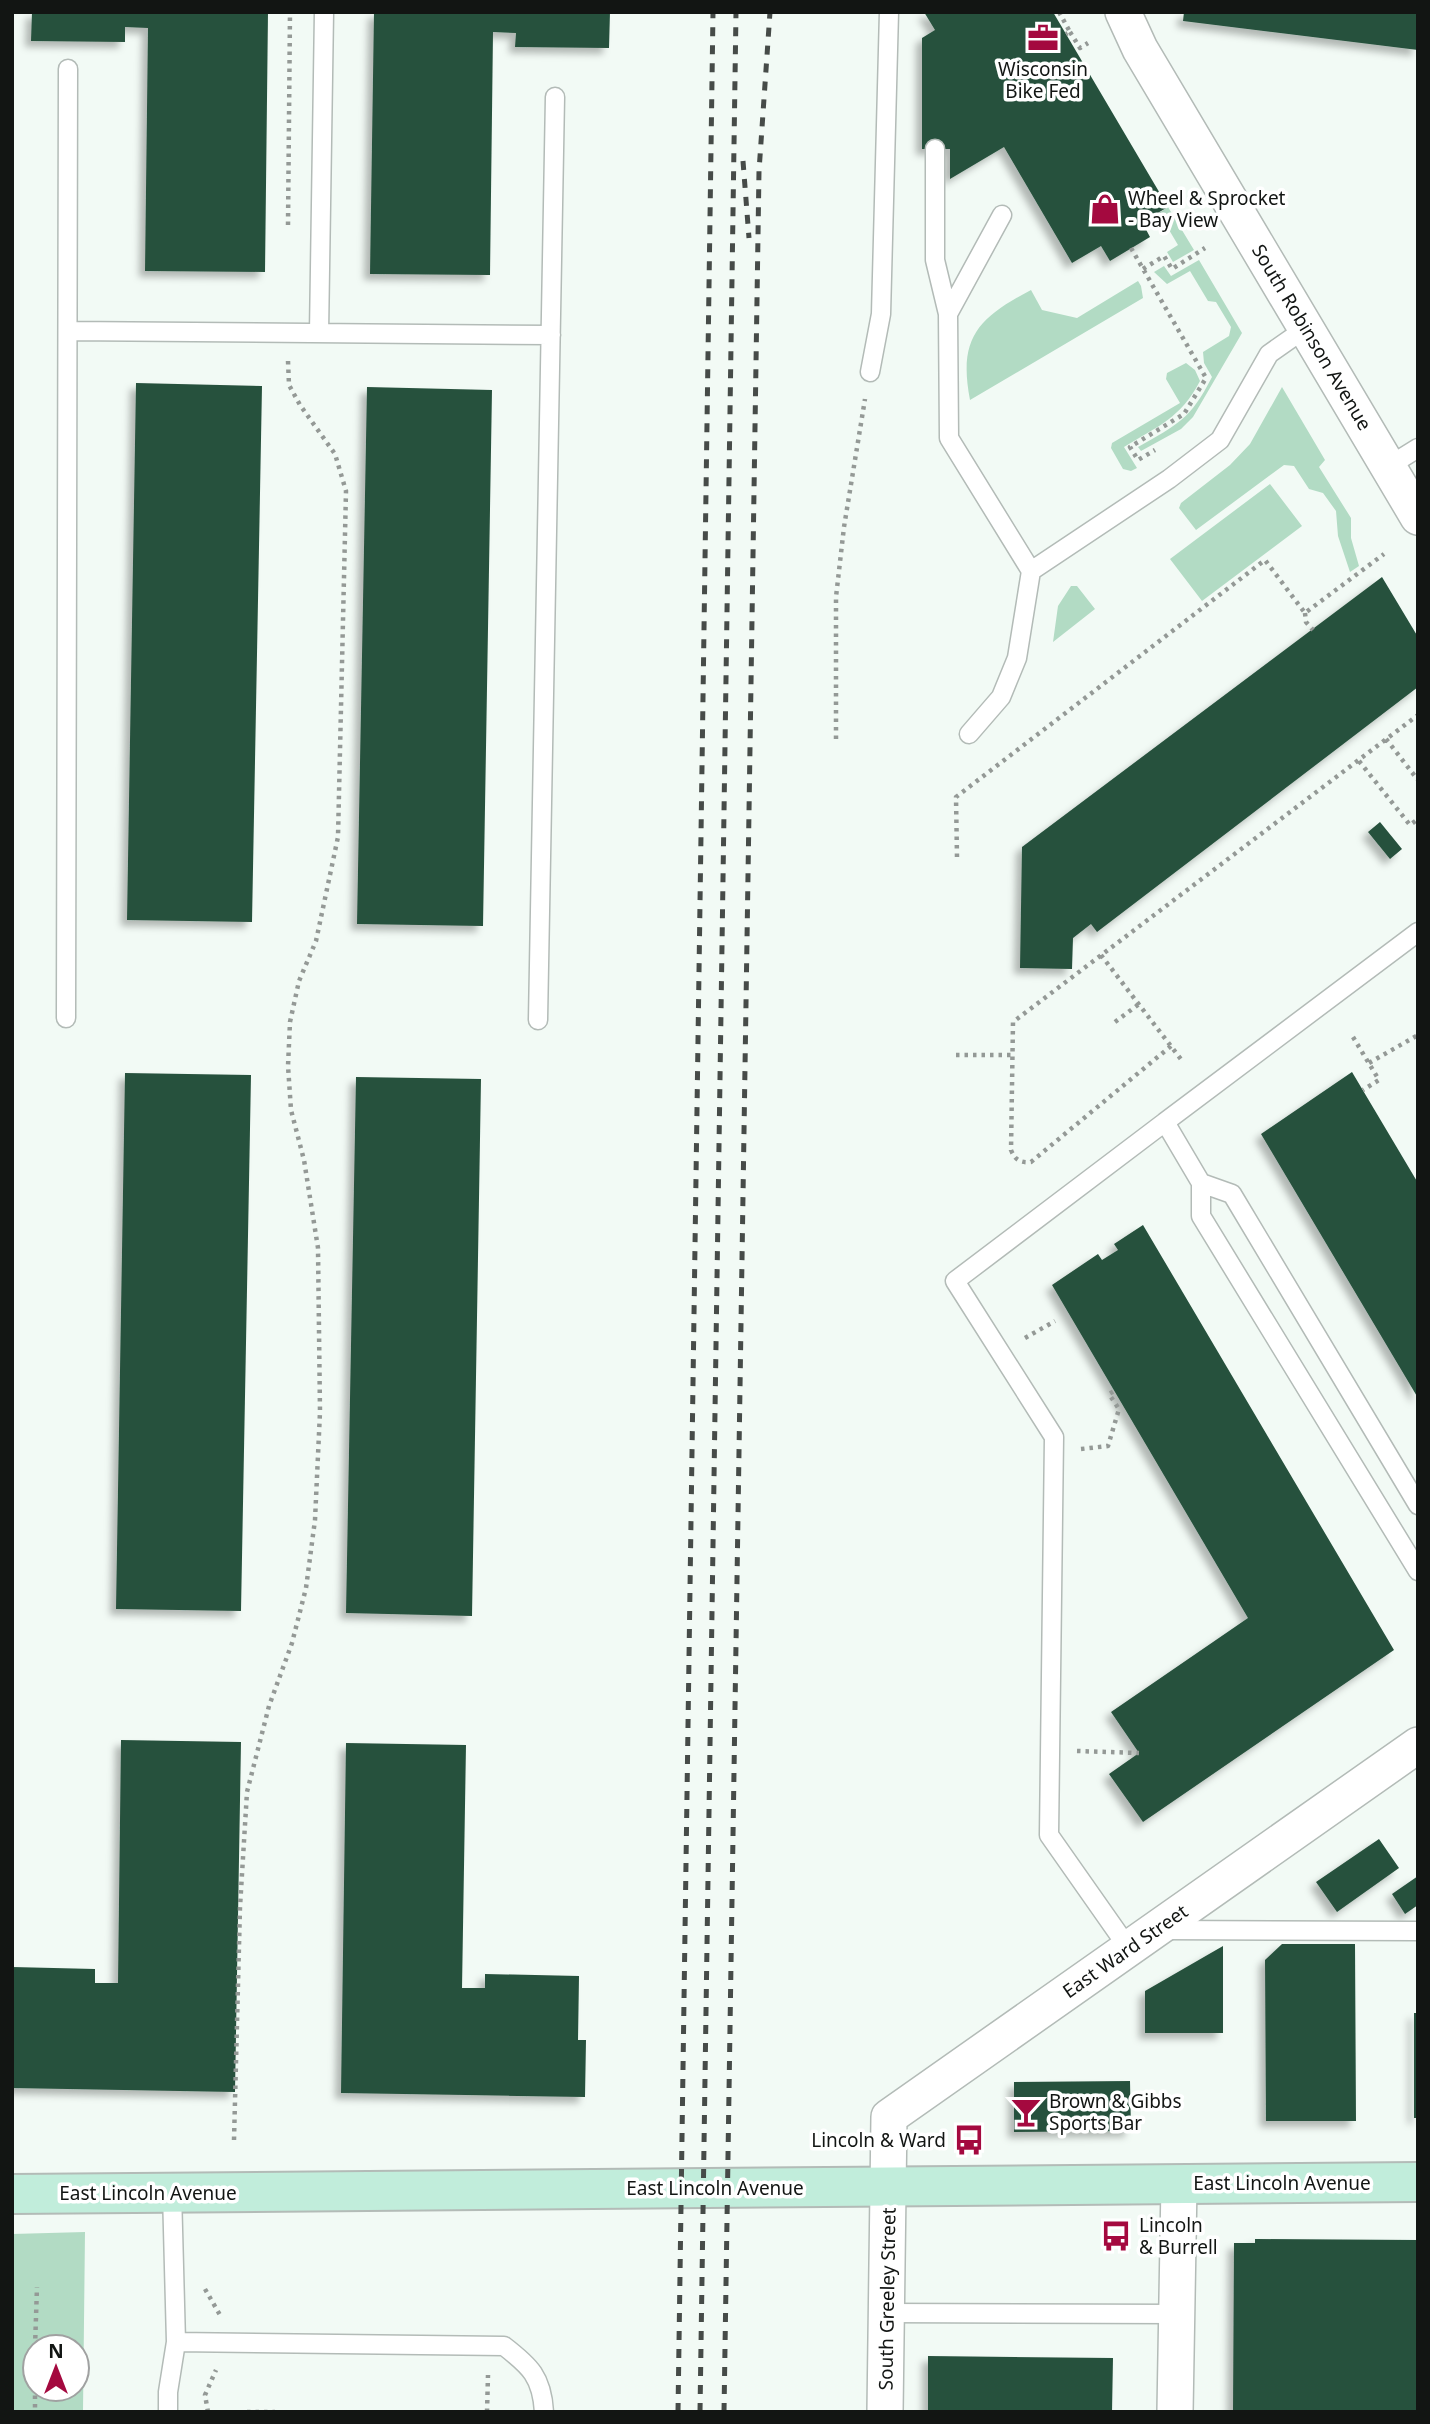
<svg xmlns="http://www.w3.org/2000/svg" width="1430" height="2424" font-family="'Noto Sans',sans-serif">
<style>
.green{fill:#b2dbc4;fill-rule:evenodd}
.building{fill:#27513d;filter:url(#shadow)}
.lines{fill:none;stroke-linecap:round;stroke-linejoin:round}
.lane-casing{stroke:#b3bbb7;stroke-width:21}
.street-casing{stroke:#b3bbb7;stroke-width:38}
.secondary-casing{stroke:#b3bbb7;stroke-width:42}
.path{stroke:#949996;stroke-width:4.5;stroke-dasharray:3.5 5;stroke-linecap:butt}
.lane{stroke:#fff;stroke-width:18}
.street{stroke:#fff;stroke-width:35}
.secondary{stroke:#c1eddb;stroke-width:38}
.rail{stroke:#464b48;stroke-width:5;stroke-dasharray:9 9;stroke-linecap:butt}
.labels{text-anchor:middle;stroke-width:7;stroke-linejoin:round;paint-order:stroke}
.poi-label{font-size:19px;fill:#121513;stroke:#fff;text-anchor:start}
.street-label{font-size:19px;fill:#121513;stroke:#fff}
</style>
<defs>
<filter id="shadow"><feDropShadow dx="-6" dy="6" stdDeviation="3.5" flood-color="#0004"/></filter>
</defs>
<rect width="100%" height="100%" fill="#f2faf5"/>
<path class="green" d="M1168,207l26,43 -21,12 -6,-10 11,-7 -19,-32z
M1199,260l43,73 -49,84 -12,12 -40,22 -3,-4c40,-23 52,-27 74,-70l-8,-14 -1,-11 26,-16 2,-9 -15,-25 -8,-1 -18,-30 -23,13 -13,-12 10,-6 7,10z
M1138,281l3,5 2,12 -173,102c-12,-62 8,-82 61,-110l11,20 35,8z
M1186,363l9,7 5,11c-19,37 -42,45 -76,66l13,21 -6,3 -8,-2 -12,-21 1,-5 68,-40 -14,-24 1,-6z
M1282,387l43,73 -6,7 32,51v20l8,28 -9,6 -12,-36 -2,-25 -13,-18 -14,-4 -15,-23 -10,-1 -88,65 -17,-22 2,-5 49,-38 20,-21z
M1270,484l32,42 -100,75 -32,-42z
M1071,586h6l18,23 -42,33 5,-36z
M85,2232l-2,180h-71v-178zM77,2347v42h-42v-42z"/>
<path class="building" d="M32,12h236l-3,260 -120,-1 3,-243 -23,-1v15l-94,-1z
M374,12h236l-1,36 -94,-1 1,-14 -23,-1 -3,243 -120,-1z
M924,12h129l115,195 -26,15 8,15 -40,24 -9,-15 -29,17 -68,-116 -54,32v-30h-28v-111l13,-8z
M1184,12h234v38l-235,-29z
M136,383l126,3 -10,536 -125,-2z
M367,387l125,3 -9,536 -126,-2z
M1382,577l36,60v50l-321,245 -6,-8 -18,14 -1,31 -52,-1 2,-121z
M1380,822l22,27 -12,10 -22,-27z
M1352,1072l66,111v215l-157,-264z
M125,1073l126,2 -10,536 -125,-2z
M356,1077l125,2 -9,537 -126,-3z
M1143,1225l251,425 -251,172 -34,-48 30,-21 -28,-41 137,-94 -196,-333 46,-31 4,6 16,-10 -4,-6z
M121,1740l120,2 -6,350 -223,-4v-121l83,2v14h23z
M346,1743l120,2 -4,243h23v-14l94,2 -1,64h8l-1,57 -244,-4z
M1379,1839l20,29 -62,44 -21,-30z
M1418,1876v29l-13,9 -13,-20z
M1282,1944h73l1,177h-90l-1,-161z
M1223,1946v87h-78v-42z
M1414,2013h4v105h-4z
M1130,2081l1,50 -117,1v-50z
M1255,2239l163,1v172h-185l1,-169h21z
M928,2356l185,2 -1,54h-184z"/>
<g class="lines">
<g class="lane-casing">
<path id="lane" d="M935,149v111l13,54 1,124 82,133
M948,314l54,-99
M68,331l483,4
M319,333l5,-321
M870,372l11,-58 8,-302
M1389,466l29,-18
M969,734l32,-37 16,-39 14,-87 138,-92 51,-39 49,-86 37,-26
M66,1018l2,-949
M538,1020l17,-923
M1201,1183l-36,-61 253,-190
M1418,1505l-186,-311 -31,-11v33l217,355
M1162,1930l256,1
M1129,1949l-80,-114 5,-398 -99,-156 210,-159
M886,2313l291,1
M176,2342l328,4c26,20 38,31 40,66
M168,2412v-20l8,-50 -4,-150"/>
</g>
<g class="street-casing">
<path id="street" d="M1123,12l17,37 278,468
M885,2412l4,-295 529,-372
M1175,2412l4,-228"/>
</g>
<g class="secondary-casing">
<path id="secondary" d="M12,2194l1406,-12"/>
</g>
<path class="path" d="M1059,12l11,20 -4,2
M1070,32l10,16 8,-5
M288,225l2,-213
M1131,248l75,130 -22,36 -54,33 8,13 17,-10
M1143,269l21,-13 8,13 33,-21
M1305,613l1,9 7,8
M836,739v-142l8,-70 21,-128
M1386,739l32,41
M1359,761l51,64 8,-6
M957,857l-1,-60 309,-237 40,53 79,-59
M1101,955l82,107
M1115,1022l24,-18
M1353,1037l26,43 -16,10
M1171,1046l-140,116c-11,1 -16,-2 -20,-12l2,-128 405,-307
M956,1055h57
M1369,1063l49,-28
M1025,1338l30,-17
M1081,1449l27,-3 11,-37 -10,-15 5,-3
M1077,1751l62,2
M234,2140l6,-233 7,-115 22,-86 23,-63 14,-55 9,-68 5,-108 -2,-164 -14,-88 -13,-50 -3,-44 2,-44 9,-41 17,-40 22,-104 8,-346 -11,-37 -35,-49 -11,-20 -1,-24
M205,2289l15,26
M35,2347l2,-60
M35,2370v42
M208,2412l-3,-17 11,-25
M247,2412h28
M487,2412l1,-37"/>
<use href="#lane" class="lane"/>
<use href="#street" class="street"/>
<use href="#secondary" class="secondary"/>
<path class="rail" d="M743,161l6,77
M678,2412l35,-2400
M700,2412l36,-2400
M724,2412l35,-2241 11,-159"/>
</g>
<defs>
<g id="office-bare" transform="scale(2.415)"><path d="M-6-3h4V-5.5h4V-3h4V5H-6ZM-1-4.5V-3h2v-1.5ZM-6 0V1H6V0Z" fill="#a4093f" stroke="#fff" stroke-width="2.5" paint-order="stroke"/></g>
<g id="shop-bare" transform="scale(2.415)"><path d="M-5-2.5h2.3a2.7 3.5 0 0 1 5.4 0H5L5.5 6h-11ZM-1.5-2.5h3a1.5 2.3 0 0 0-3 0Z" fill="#a4093f" stroke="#fff" stroke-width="2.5" paint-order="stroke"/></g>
<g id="bar-bare" transform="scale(2.415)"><path d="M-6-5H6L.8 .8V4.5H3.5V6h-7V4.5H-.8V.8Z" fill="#a4093f" stroke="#fff" stroke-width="2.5" paint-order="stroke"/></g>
<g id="bus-bare" transform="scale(2.415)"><path d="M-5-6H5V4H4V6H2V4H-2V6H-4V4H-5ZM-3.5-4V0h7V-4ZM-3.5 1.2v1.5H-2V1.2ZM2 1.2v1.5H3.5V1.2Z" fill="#a4093f" stroke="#fff" stroke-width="2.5" paint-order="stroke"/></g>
</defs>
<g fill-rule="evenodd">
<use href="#office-bare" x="1043" y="38"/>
<use href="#shop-bare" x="1105" y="209"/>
<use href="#bar-bare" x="1026" y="2112"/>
<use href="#bus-bare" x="969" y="2140"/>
<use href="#bus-bare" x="1116" y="2236"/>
</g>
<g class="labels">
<g class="poi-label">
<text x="1043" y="76" text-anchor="middle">Wisconsin<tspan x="1043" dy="22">Bike Fed</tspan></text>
<text x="1128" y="205">Wheel &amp; Sprocket<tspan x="1128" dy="22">- Bay View</tspan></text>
<text x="1049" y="2108">Brown &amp; Gibbs<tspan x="1049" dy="22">Sports Bar</tspan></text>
<text x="946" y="2147" text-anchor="end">Lincoln &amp; Ward</text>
<text x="1139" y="2232">Lincoln<tspan x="1139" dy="22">&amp; Burrell</tspan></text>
</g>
<g class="street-label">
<text transform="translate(1312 337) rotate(59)" y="7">South Robinson Avenue</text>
<text transform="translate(1125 1951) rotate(-35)" y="7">East Ward Street</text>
<text x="1282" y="2190">East Lincoln Avenue</text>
<text x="715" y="2195">East Lincoln Avenue</text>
<text x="148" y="2200">East Lincoln Avenue</text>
<text transform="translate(887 2299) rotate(-89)" y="7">South Greeley Street</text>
</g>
</g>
<rect width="1430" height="2424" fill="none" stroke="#121513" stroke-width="28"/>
<g transform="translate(56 2368)"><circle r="33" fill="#ffffff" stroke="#a0a1a1" stroke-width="2"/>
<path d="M0-5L12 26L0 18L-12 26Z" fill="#a4093f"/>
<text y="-10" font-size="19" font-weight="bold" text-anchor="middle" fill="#121513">N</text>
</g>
</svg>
